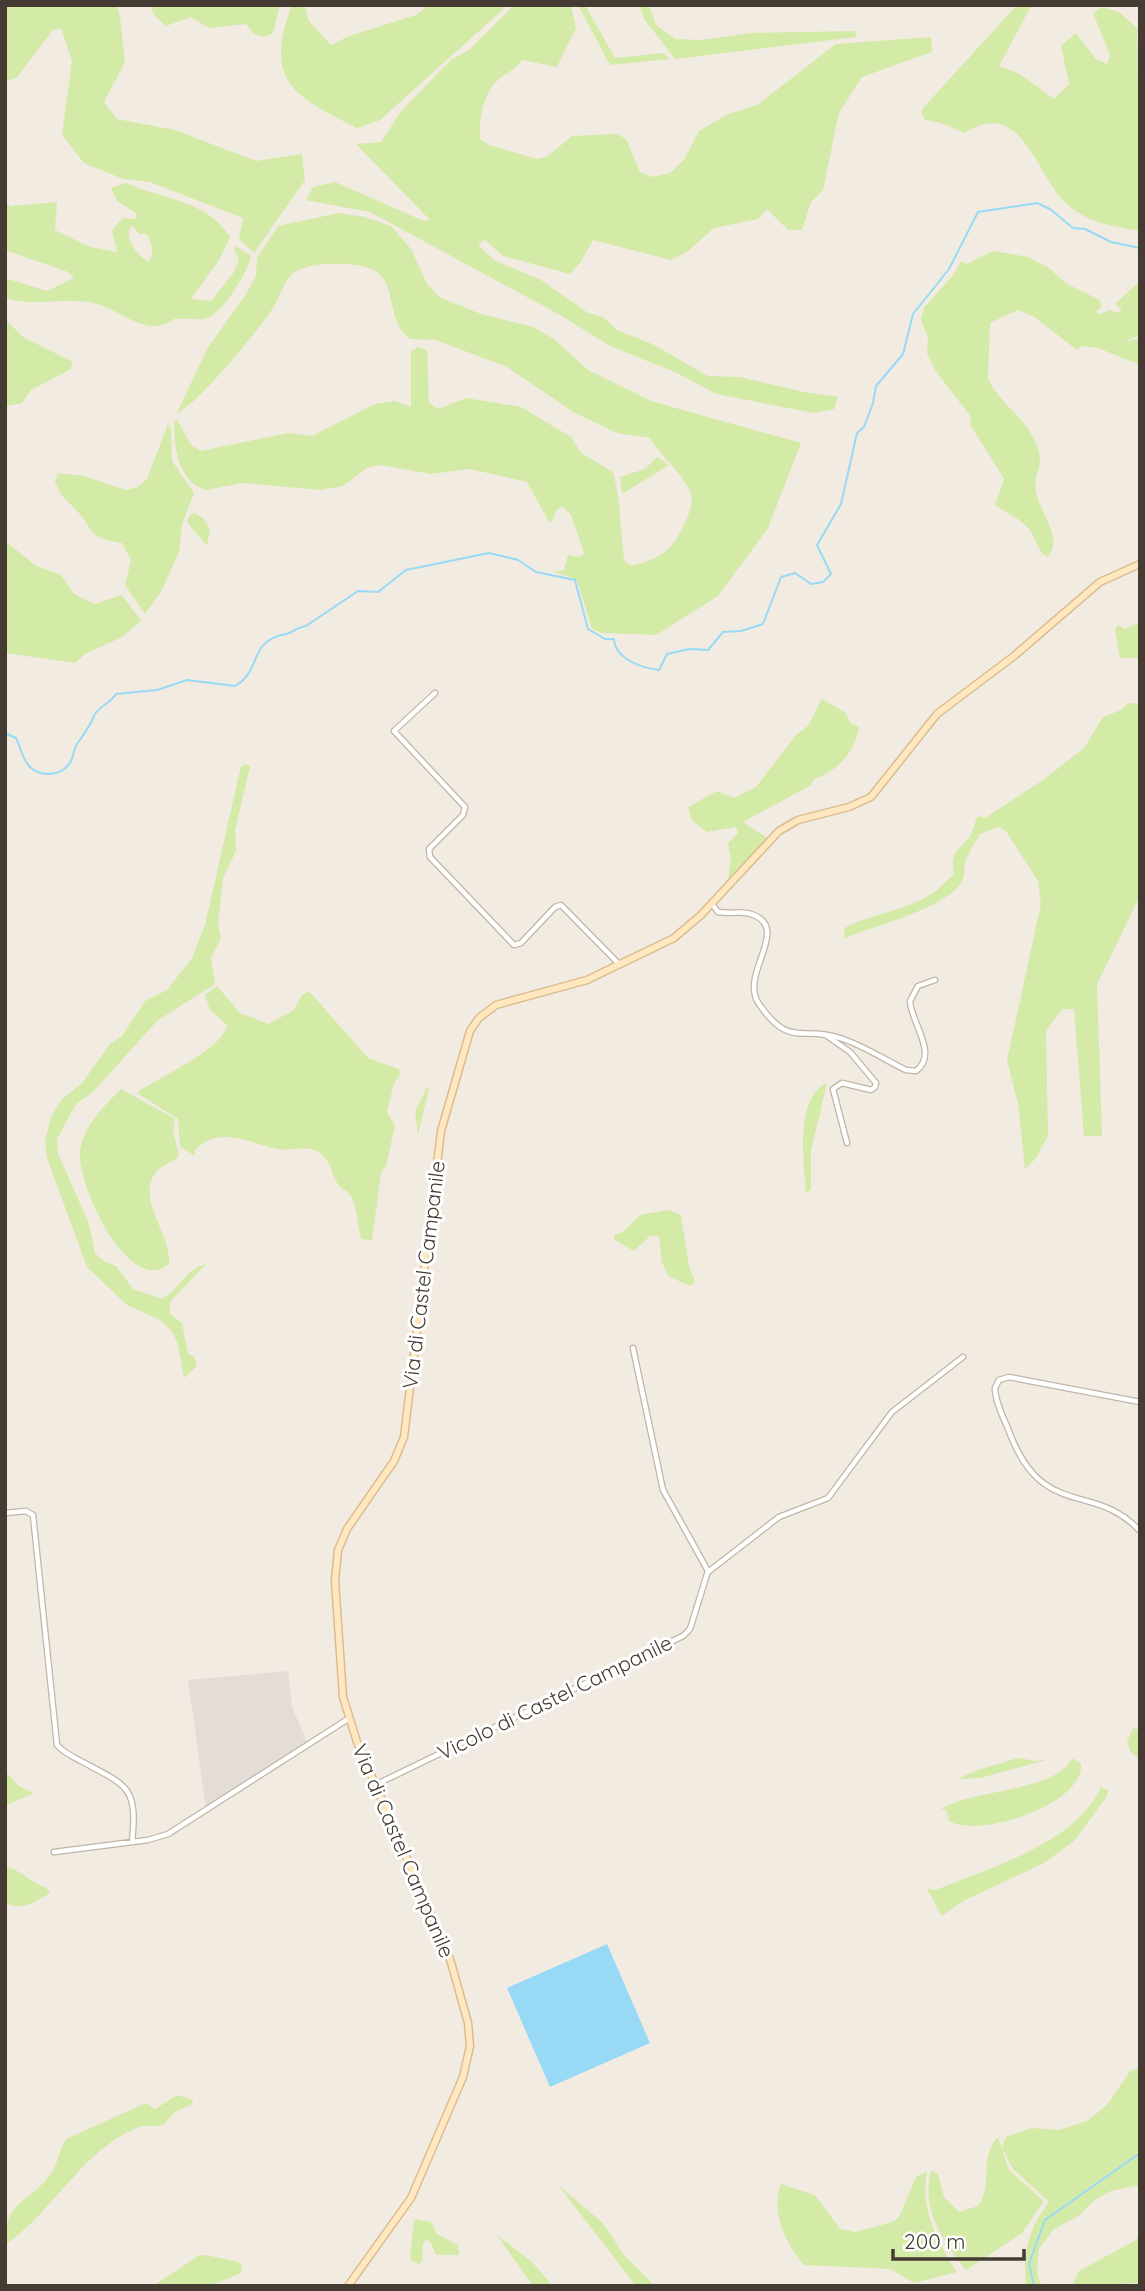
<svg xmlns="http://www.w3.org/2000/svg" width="1145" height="2291" font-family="Quicksand,sans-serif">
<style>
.industrial{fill:#e4ddd7}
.green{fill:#d4eaa7;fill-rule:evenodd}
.water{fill:#98daf5}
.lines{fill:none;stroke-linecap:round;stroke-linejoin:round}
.stream{stroke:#98daf5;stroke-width:2}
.street-casing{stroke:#c1b5a7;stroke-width:7}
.secondary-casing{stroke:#d9bd90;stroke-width:9}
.street{stroke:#fff;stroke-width:4.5}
.secondary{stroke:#ffe8bf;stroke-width:6}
.labels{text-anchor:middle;stroke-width:6;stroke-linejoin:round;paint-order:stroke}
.street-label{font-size:21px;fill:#443b32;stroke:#fff}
</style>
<rect width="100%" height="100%" fill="#f2ebe2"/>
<path class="industrial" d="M288,1671l4,36 16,37 -8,2 -94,63 -18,-129z"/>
<path class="green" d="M5,5h111l4,11 5,46 -21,40 13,17 58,11 81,31 46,-7 3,26 -51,73 -15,-14 4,-21 -93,-36 -27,-3 -39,-16 -22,-28 10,-74 -11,-33 -8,2 -36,47 -12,5z
M150,5h130l-7,28 -9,4 -10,-3 -8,-10 -37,4 -18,-11 -25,9 -12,-11z
M292,5h13l3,15 23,25 18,-9 67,-21 13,-10h79l-128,115 -23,8c-63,-32 -94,-46 -65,-123z
M514,5h57l5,23 -19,39 -35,-7c-7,11 -16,12 -25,21 -14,12 -18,41 -17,58l9,6 49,14 10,-3 24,-20 45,-2 9,5 14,33 12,5 18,-4 14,-13 15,-29 29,-17 29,-9 79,-61 95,-7 1,15 -70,25 -23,36 -16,77 -12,12 -9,28h-14l-21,-21 -9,10 -44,9 -27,24 -16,8 -78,-20 -13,23 -10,11 -67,-18 -18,-16 -7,5 16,15 47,20 47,33 15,4 14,13 37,15 54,31 32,1 64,15 34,5 -4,12 -20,4 -98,-19 -39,-21 -67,-27 -50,-31 -190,-103 -64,-12 7,-13 22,-5 89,39 6,-1 -74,-76 25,-2 21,-32 49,-50 18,-10z
M578,5h7l30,53 48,-5 7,6 -60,6z
M639,5h10l7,20 19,14 26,1 50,-7 104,-2 1,6 -181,22 -30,-39z
M1017,5l14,1 -32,60 21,8 34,25 15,-15 -8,-38 15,-13 20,26 11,5 3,-9 -17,-42 9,-6 17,5 18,16 3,203c-27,-5 -49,-7 -71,-25 -34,-28 -45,-111 -105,-73l-23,-10 -16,-3 -4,-8 2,-4z
M126,183c37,17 80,16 104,54l-11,23 -28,39 20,2 23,-29 5,-13 -5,-9 2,-4 15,10c-3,16 -28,57 -44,62 -10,3 -22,0 -33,1 -26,20 -53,-9 -77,-15 -30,-8 -61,4 -92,-6v-20l42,13 27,-13 -6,-6 -63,-22v-48l6,4 46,-4 -2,28 35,17 27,5 -5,-22 11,-12 13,1v-6l-19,-12 -6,-13zM133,226l6,8h8c5,10 8,18 2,28 -12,-7 -21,-18 -20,-33z
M339,213l26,4 26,9 20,23 16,35 12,13 42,17 52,13 21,12 34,31 63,31 150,42 -33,85 -50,68 -62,39 -54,-2 -10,-4 -15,-49 -22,-8 9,-2 4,-15 12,2 4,-4 -13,-38 -9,-9 -7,6 -2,9 -4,1 -22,-40 -57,-13 -39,5 -51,-9 -13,3 -24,18 -23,4 -77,-7 -37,7c-28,-8 -32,-43 -32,-68l3,-2 14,25 10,6 87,-18 24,3 63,-32 20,-3 16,6v-55l7,-5 9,3 2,53 9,6 28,-11 55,9 50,30 10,16 32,19c8,29 7,58 11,88l7,6c32,-8 42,-16 55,-46 5,-11 8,-19 3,-31 -10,-20 -28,-32 -39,-51l-33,-5 -44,-21 -66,-45 -71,-27 -26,-1c-25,-20 -12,-54 -35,-68 -17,-10 -68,-10 -83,3 -10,9 -13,27 -21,37 -16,23 -71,91 -94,102l30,-64 39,-55 10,-18 1,-18 21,-32z
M993,251l35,6 21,11 18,16 33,16 1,8 -5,3 3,4 10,-5 8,3 5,-3 -7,-6 25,-23v54l-19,8 19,-5v27l-42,-17 -17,-2 -4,4 -44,-34 -15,-6 -28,13 -2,56c11,23 35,37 46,60 14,28 -2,31 2,53 3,19 29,49 11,65 -11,-7 -10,-18 -18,-28 -9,-11 -23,-16 -34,-24l9,-26 -34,-55 1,-7 -36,-47 -8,-17 1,-15 -7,-19 3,-11 30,-34 7,-13 6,3z
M5,319l18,18 50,25 -2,7 -40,21 -9,13 -16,3z
M168,424l3,5 1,32 22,32 -12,31 -3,28 -18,40 -16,22 -20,-29 6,-25 -9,-17c-39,-6 -26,-14 -48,-35 -11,-12 -13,-10 -19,-27l3,-8 26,3 42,14 12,-3 9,-8z
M657,457l12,8 -47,29 -2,-17 25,-8z
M195,513l8,5 7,12 -3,16 -20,-24 3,-7z
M5,541l30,24 26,10 13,19 20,10 28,-9 19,26 -19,16 -37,17 -10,9 -70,-10z
M1140,622v36h-20l-5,-29 3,-4 7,4z
M822,699l24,14 4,10 9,4c-4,25 -21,44 -45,52l-3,6 -68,37 24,16 -39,42 3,-21 -3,-16 10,-10 -2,-6 -29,5 -15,-12 -4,-13 29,-16 17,7 22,-11 40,-52 12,-9z
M1128,703l12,1v192l-43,88 5,152h-18l-10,-127h-12l-16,22 2,105 -12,22 -11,11 -7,-65 -11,-44 34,-156 -3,-23 -32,-50 -8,-4 -18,7c-5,9 -12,19 -15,29 -1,5 0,12 -2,16 -12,29 -92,47 -119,60l1,-11c27,-15 57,-16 83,-32 10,-5 18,-15 26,-22 -4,-19 2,-22 14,-35 5,-6 6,-16 10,-23l7,2 58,-38 41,-32 19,-31 18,-7z
M247,764l3,3 -15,63 1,21 -13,27 -5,47 3,13 -10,20 4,26 -58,37 -64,71 -17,12 -19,35 1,15 30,67 7,32 10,9 11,4 17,23 29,10c18,-10 23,-30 44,-35l-36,38v12l12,9 6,30 7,5 2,8 -13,12 -7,-37 -6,-11 -11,-10 -33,-15 -40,-38 -40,-109 -2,-17 6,-24 11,-18 20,-16 28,-39 12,-8 23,-35 22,-11 25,-32 13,-33 36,-159z
M217,986l23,27 28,11 26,-14 8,-15 7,-4 59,67 31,11 1,6 -6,8 -7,29 8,14 -9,40 -5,7 -9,67 -11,-1c-3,-13 -4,-31 -10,-43 -4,-6 -12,-8 -15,-15 -5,-10 -6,-21 -16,-28 -15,-10 -28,-1 -43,-4 -27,-6 -58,-24 -82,1v6l-15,-10 -2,-27 -41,-26c21,-16 86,-43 90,-68l-17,-15 -5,-15z
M827,1083l-16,68v39l-5,3c-2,-29 -12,-95 21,-110z
M427,1088h2l-11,47 -3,-24z
M121,1089l54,30 -2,12 6,24c-5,8 -15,8 -22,16 -23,27 15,63 12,93 -40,34 -93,-81 -89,-113 4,-26 24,-45 41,-62z
M668,1210l13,5 8,51 6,16 -5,4 -22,-10 -6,-14 -3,-26h-9l-16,15 -19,-11 -1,-5 9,-3 17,-17z
M1133,1728l7,2v30l-9,-8 -4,-10z
M1018,1758l18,3 14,-2 -70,19 -23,1 21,-9z
M1072,1758l9,6c3,41 -103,75 -132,57l-3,-11 -5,-1c31,-20 116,-17 131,-51z
M5,1771l15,16 14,6 -29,13z
M1101,1787l7,3 -1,6 -33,45 -30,22 -81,38 -21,15 -15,-27 9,1c52,-22 140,-46 165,-103z
M5,1866c17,4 25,17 42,22l3,5c-15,9 -28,18 -45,10z
M1140,2068v117l-29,6 -15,8 -19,18 -23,12 -15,20 -2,23 4,14h-15c-4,-32 3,-59 23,-84l-36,-33 -11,-21 4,-11 25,-9 28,2 28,-9 20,-16 24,-35z
M177,2095l16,5 -1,4 -17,8 -12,13c-9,3 -19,-1 -27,3 -55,24 -83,84 -131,117 0,-46 22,-40 45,-70 8,-10 9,-25 16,-36l80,-36 9,6z
M998,2137l11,33 35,31 -22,32 -56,37c-24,-29 -45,-61 -35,-100l7,4 6,23 15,15 19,-6c16,-22 0,-49 20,-69z
M927,2171c-7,40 10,69 30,101l-43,11 -24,-14 -86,-4c-18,-21 -34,-54 -23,-81l34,11 25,34 15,3 38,-10 6,-5 17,-40z
M558,2185l45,38 21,32 31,31h-19z
M414,2219l17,3 6,12 21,11 1,10h-23l-6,-14 -5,-1c-5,7 0,16 -5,24l-7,-2 -3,-5z
M1140,2234v49l-68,3 7,-15 57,-31z
M497,2235l35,27 21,24h-20z
M205,2255c6,1 33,6 37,9l-1,9 -31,13h-57l45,-30z"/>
<path class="water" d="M607,1944l43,99 -100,44 -43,-99z"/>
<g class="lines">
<path class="stream" d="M5,733l11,5c5,10 6,21 14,29 10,10 31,9 39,-3 5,-5 4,-14 8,-20 7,-10 12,-16 17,-28 3,-9 16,-12 22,-22l41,-4 30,-10 48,6c28,-16 12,-45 51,-52 7,-1 11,-7 20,-8l52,-35 20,1 28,-22 83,-17 29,7 18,12 39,8 13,49 17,10h9c1,20 28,29 45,31l8,-16 22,-5 19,1 15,-18 18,-1 22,-7 18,-47 14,-4 16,11 12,-2 8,-8 -14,-29 24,-41 16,-71 7,-6 9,-24 3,-17 27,-32 10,-40 36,-45 29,-57 59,-9 13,6 23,19 12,1 26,13 29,6
M1034,2286l-5,-22 16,-44 95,-67"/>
<g class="street-casing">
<path id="street" d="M435,693l-41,38 71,76 -2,8 -34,34 1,8 84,88 7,-2 34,-36 6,-2 58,59
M712,904l6,8c11,2 22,-1 33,2 42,14 -13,60 8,90 32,46 42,20 84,35 23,8 42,21 63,31l10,1c23,-17 -5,-48 -6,-70l8,-15 17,-6
M827,1036l23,16 26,31 -1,4 -4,3 -29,-7 -9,6 14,54
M1140,1402l-131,-25 -10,3 -4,8c0,15 10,32 15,46 34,87 84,47 130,97
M5,1513l21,-2 7,4 24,230c6,7 14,11 22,15 48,26 59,25 53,82
M708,1572l71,-55 49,-19 64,-86 71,-55
M375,1785l308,-149 7,-7 18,-58 -45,-81 -30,-142
M54,1852l94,-12 20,-6 180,-115"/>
</g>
<g class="secondary-casing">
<path id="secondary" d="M348,2286l63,-88 52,-121 7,-31 -2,-23 -18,-64 -93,-217 -14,-45 -8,-116 3,-31 9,-21 47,-68 10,-24 37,-306 29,-100 9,-13 17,-13 91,-25 87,-42 27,-23 78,-84 19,-11 51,-13 22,-10 66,-83 77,-58 86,-74 40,-18"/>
</g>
<use href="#street" class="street"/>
<use href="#secondary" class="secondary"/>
</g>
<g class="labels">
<g class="street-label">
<text transform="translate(424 1275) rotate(-83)" y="7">Via di Castel Campanile</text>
<text transform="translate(555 1698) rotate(-26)" y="7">Vicolo di Castel Campanile</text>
<text transform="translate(403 1851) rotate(67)" y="7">Via di Castel Campanile</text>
</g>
</g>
<rect width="1145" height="2291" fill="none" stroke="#443b32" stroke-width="14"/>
<path d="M893 2249v10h131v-10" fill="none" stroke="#443b32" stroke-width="3.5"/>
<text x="904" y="2249" font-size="21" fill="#443b32" stroke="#ffffff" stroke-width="5" paint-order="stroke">200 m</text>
</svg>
